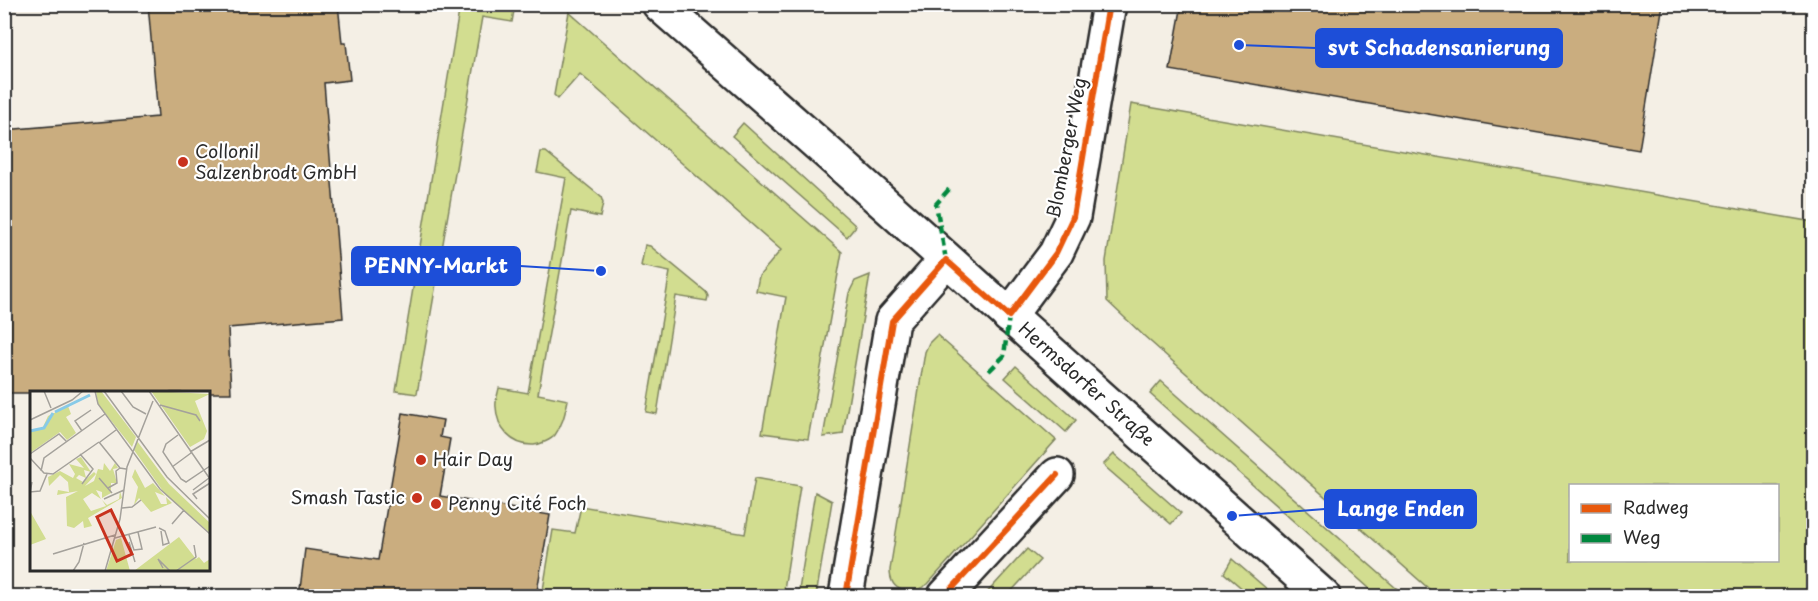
<svg xmlns="http://www.w3.org/2000/svg" width="1818" height="601" font-family="'Playpen Sans',sans-serif">
<style>
.green{fill:#d2dd90;stroke:#7e845e;stroke-width:1.5;fill-rule:evenodd}
.building{fill:#caad7f;stroke:#2b2b2b;stroke-width:1.5}
.lines{fill:none;stroke-linecap:round;stroke-linejoin:round}
.street-casing{stroke:#2b2b2b;stroke-width:38}
.secondary-casing{stroke:#2b2b2b;stroke-width:38}
.street{stroke:#fff;stroke-width:33}
.secondary{stroke:#fff;stroke-width:33}
.quiet{stroke:#00873e;stroke-width:4.5;stroke-dasharray:9 4.5;stroke-linecap:butt}
.cycleway-casing{stroke:#fff;stroke-width:10}
.cycleway{stroke:#e8590c;stroke-width:6}
.poi-dot{fill:#c8321e;stroke:#fff;stroke-width:2}
.labels{text-anchor:middle;stroke-width:4.5;stroke-linejoin:round;paint-order:stroke}
.street-label{font-size:18px;fill:#2b2b2b;stroke:#fff}
.poi-label{font-size:18px;fill:#2b2b2b;stroke:#fff;text-anchor:start}
.inset-river{fill:none;stroke:#87cae8;stroke-width:3}
.inset-road{fill:none;stroke:#a4a19b;stroke-width:1.5}
.view{fill:#c8321e;fill-opacity:0.15;stroke:#c8321e;stroke-width:3}
.inset-edge{fill:none;stroke:#2b2b2b;stroke-width:3}
.leader{fill:none;stroke:#1d4ed8;stroke-width:2}
.callout-dot{fill:#1d4ed8;stroke:#fff;stroke-width:2}
.callout{fill:#1d4ed8;stroke:#1d4ed8;stroke-width:2}
.callout-label{font-size:20px;text-anchor:middle;font-weight:bold;fill:#fff}
</style>
<rect width="100%" height="100%" fill="#f4efe5"/>
<filter id="ink" filterUnits="userSpaceOnUse"><feTurbulence type="fractalNoise" baseFrequency=".0167" numOctaves="2"/><feDisplacementMap in="SourceGraphic" scale="12" xChannelSelector="R" yChannelSelector="G"/><feConvolveMatrix kernelMatrix="1 2 1 2 8 2 1 2 1" color-interpolation-filters="sRGB"/></filter>
<g filter="url(#ink)">
<path class="green" d="M460,5h55l-3,17 -30,-5 -65,377 -21,-3z
M569,12l273,240 -34,187 -46,-6 24,-136 -30,-6 3,-15 22,-26 -201,-176 -22,25 -4,-4z
M1131,104l682,118v374h-376l-294,-261 -36,-34 -1,-40zM1570,486h208v74h-208z
M743,123l113,103 -9,11 -115,-101z
M541,152h5l55,45 2,6 -3,14 -29,-6 -33,183 30,6c-3,13 -5,24 -13,35 -4,5 -14,9 -21,10 -22,1 -37,-16 -38,-38 -1,-6 2,-13 3,-19l29,5 38,-215 -29,-6z
M645,245l5,1 56,46 2,4 -1,5 -31,-5 -19,118 -11,-2 24,-140 -29,-6z
M870,275l-27,159 -20,3 26,-144 6,-12z
M937,335l119,105 -128,144c-16,11 -38,10 -38,-14l35,-218 4,-9z
M1016,366l60,54 -10,12 -61,-54z
M1161,381l244,215h-27l-228,-202z
M1114,454l67,59 -10,11 -68,-59z
M755,478l45,8 -17,110h-241l11,-66 22,3 6,-27 164,28z
M815,492l17,9 -16,95h-18z
M1027,549l13,11 -33,36h-23z
M1232,559l43,37h-24l-27,-23z"/>
<path class="building" d="M148,4h190l4,39h4l4,37 -26,3 19,235 -115,10 3,65h-227v-263l154,-13z
M1182,4h481l-24,146 -469,-80z
M403,413l40,7 -3,17 10,2 -10,57 110,19 -14,82h-237l6,-48 73,11z"/>
<g class="lines">
<g class="street-casing">
<path id="street" d="M1009,316l47,-63 17,-36 36,-213
M846,596l46,-275 54,-61
M945,596l112,-121"/>
</g>
<g class="secondary-casing">
<g id="secondary">
<path id="s1" d="M659,4l169,149 495,443"/>
</g>
</g>
<use href="#street" class="street"/>
<use href="#secondary" class="secondary"/>
<path class="quiet" d="M946,260l-10,-56 15,-17
M989,371l15,-15 5,-40"/>
<g class="cycleway-casing">
<path id="cycleway" d="M846,596l46,-275 54,-61 63,56 47,-63 17,-36 36,-213
M945,596l112,-121"/>
</g>
<use href="#cycleway" class="cycleway"/>
</g>
</g>
<g class="poi-dot">
<circle cx="183" cy="162" r="6"/>
<circle cx="421" cy="460" r="6"/>
<circle cx="417" cy="498" r="6"/>
<circle cx="436" cy="504" r="6"/>
</g>
<g class="labels">
<g class="street-label">
<text transform="translate(1067 148) rotate(-79)" y="6">Blomberger Weg</text>
<text dy="6" stroke="none"><textPath href="#s1" startOffset="572">Hermsdorfer Straße</textPath></text>
</g>
<g class="poi-label">
<text x="195" y="158">Collonil<tspan x="195" dy="21">Salzenbrodt GmbH</tspan></text>
<text x="433" y="466">Hair Day</text>
<text x="405" y="504" text-anchor="end">Smash Tastic</text>
<text x="448" y="510">Penny Cité Foch</text>
</g>
</g>
<g transform="translate(30 391)">
<rect width="180" height="180" fill="#f4efe5"/>
<path d="M66,0h5l35,46 -4,10 -34,-43zM121,0l59,3 -15,7 12,30 -3,8 -14,8zM38,15l3,8 -5,3 10,16 -9,7 -7,-8 -30,21v-23l12,-1 6,-13zM107,50l32,43 41,39v10l-45,-39 -31,-44zM51,66l10,15 -7,-2 2,8 -7,-3 -3,3 7,4 11,-10 2,2 -11,12 9,-5 4,-12 5,1 1,-7 6,8 5,-8 3,5 -5,1 4,14h-6v10l-9,5v-6l-6,-2 5,9 -9,-6 -9,6 8,12 15,-5 -4,-6 5,5 12,-6 1,-8 2,7 -34,20 4,8 -8,2 -1,-7 -9,7 -7,-2 -1,-29 12,-6 -21,4 1,-5 11,2 -1,-10 -8,-7 -11,11 -1,-9 12,-6 13,7 2,-4 -6,-10 15,4 -8,-9zM105,78l10,19 8,-5 12,13 -10,-4 6,12h6l-1,-7 6,6 -21,9 -12,-14 -5,7 4,-18 -6,-10zM0,120l16,28 -16,6zM149,146l17,22 3,-2 5,6 6,-4v12h-76zM91,147l9,33h-24l10,-31z" fill="#d2dd90"/>
<path class="inset-river" d="M25,21l35,-17M0,40l14,-3 9,-15"/>
<path class="inset-road" d="M14,0l7,17M65,0l3,13 62,85 50,45M74,0l63,86 43,42M91,0l12,16 13,7M119,0l61,88M130,14l36,10 4,6M0,29l42,-20 11,-9M52,40l-7,-10 16,-11M148,44l-12,9 -3,8 18,27 5,3 24,-16M69,51l21,26 6,1M70,51l16,-12M160,61l20,-12M0,63l29,-20 8,8M50,63l13,15 -11,15M0,67l14,15 9,1 46,-32M142,76l19,-14M11,80l3,-13 61,-44M69,87l13,15M2,91l-2,10 10,-1 7,-17M78,97l9,-5 -1,-12 4,-3M163,99l16,-12M74,108l20,-9M167,108l-4,-5 17,-11M92,117l10,-1 9,-7M142,133l12,-14M129,137l6,3 4,12 -6,2 -2,-14M99,144l5,15 8,-1 -4,-17M85,147l41,-11M99,151l6,20M23,163l62,-19M133,177l-5,-9 12,12M43,180l6,-9 5,-19M75,180l15,-52 7,-52 26,-66M146,180l20,-14 -2,-12"/>
<path class="view" d="M81,119l21,44 -15,7 -20,-44z"/>
<rect width="180" height="180" class="inset-edge"/>
</g>
<path class="leader" d="M1239 45L1316 48M601 271L520 266M1232 516L1325 509"/>
<g class="callout-dot">
<circle cx="1239" cy="45" r="6"/>
<circle cx="601" cy="271" r="6"/>
<circle cx="1232" cy="516" r="6"/>
</g>
<g class="callout">
<rect x="1316" y="29" width="246" height="38" rx="6"/>
<rect x="352" y="247" width="168" height="38" rx="6"/>
<rect x="1325" y="490" width="151" height="38" rx="6"/>
</g>
<g class="callout-label">
<text x="1439" y="55">svt Schadensanierung</text>
<text x="436" y="273">PENNY-Markt</text>
<text x="1401" y="516">Lange Enden</text>
</g>
<rect width="1818" height="601" fill="none" stroke="#fff" stroke-width="24"/>
<rect x="12" y="12" width="1794" height="577" fill="none" stroke="#2b2b2b" stroke-width="2" filter="url(#ink)"/>
<rect x="1569" y="484" width="210" height="78" fill="#ffffff" stroke="#aaaaaa" stroke-width="1.5"/>
<rect x="1581" y="504" width="30" height="9" fill="#e8590c" stroke="#aaaaaa" stroke-width="1.5"/>
<text x="1623" y="514" font-size="18" fill="#2b2b2b">Radweg</text>
<rect x="1581" y="534" width="30" height="9" fill="#00873e" stroke="#aaaaaa" stroke-width="1.5"/>
<text x="1623" y="544" font-size="18" fill="#2b2b2b">Weg</text>
</svg>
